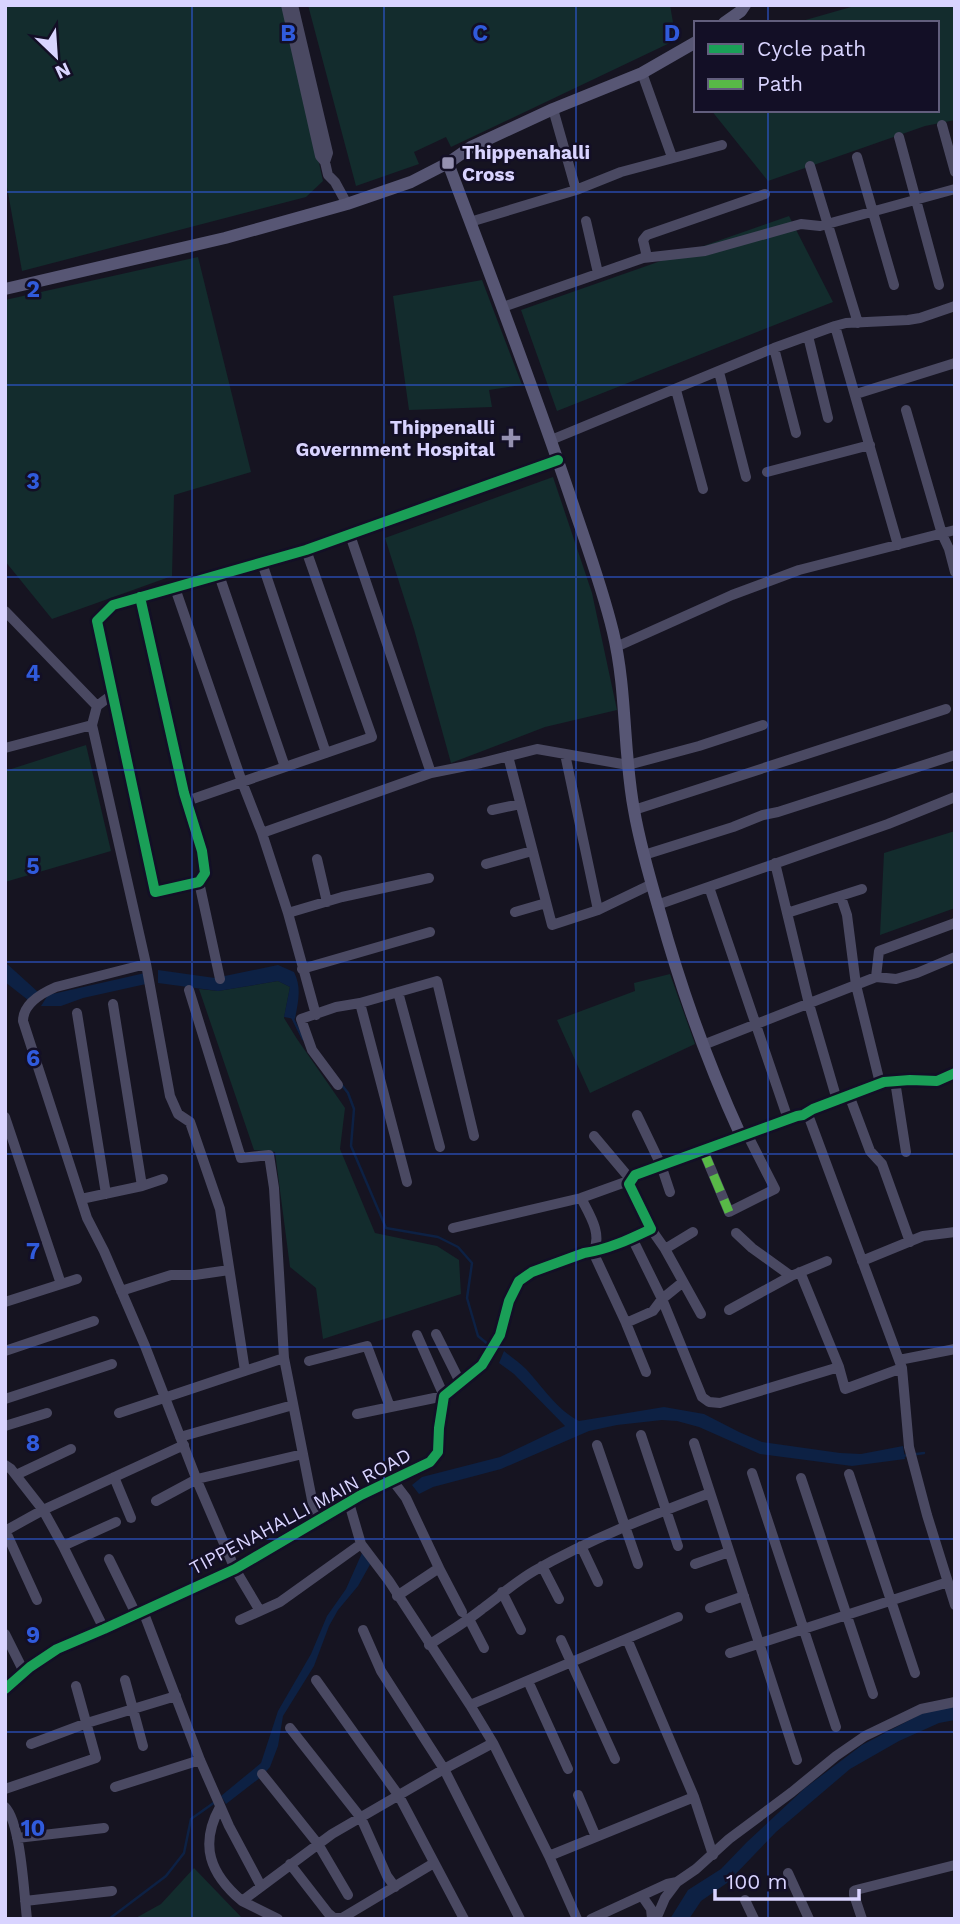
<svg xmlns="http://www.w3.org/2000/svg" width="960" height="1924" font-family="'Work Sans',sans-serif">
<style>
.green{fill:#132c2d}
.water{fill:#0d2144}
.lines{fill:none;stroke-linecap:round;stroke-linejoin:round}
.stream{stroke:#0d2144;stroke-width:2.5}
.street{stroke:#4a4962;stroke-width:10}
.secondary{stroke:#575674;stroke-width:12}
.quiet{stroke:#58b947;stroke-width:9;stroke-dasharray:18 9;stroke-linecap:butt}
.cycleway-casing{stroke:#130f26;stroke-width:15}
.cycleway{stroke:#1a9f57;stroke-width:10}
.grid{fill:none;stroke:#305bdc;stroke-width:2;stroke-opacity:0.55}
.poi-dot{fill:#9591b1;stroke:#130f26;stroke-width:2.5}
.labels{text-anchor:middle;stroke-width:5;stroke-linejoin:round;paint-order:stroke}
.poi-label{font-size:19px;font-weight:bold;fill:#d9d4ff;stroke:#130f26;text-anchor:start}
.street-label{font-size:19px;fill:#d9d4ff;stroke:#130f26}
.grid-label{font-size:23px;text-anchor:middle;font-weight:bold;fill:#305bdc;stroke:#130f26;stroke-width:5;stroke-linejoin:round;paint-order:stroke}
</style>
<rect width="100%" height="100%" fill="#161421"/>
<path class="green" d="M5,5h279l39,176 -17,16 -284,74 -17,-95z
M308,5h362l6,35 -225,107 -5,-10 -32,15 5,12 -63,22z
M858,5h97v115l-30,6 -157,55 -57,-71h226v-87h-142z
M789,216l44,86 -276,109 -36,-101z
M198,257l53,215 -77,23 -2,81 -120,43 -47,-58v-261z
M482,280l40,105 -33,5 3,17 -83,3 -16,-114z
M553,477l39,116 25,117 -72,17 -94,36 -37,-134 -29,-91z
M86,745l25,106 -106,31v-111z
M955,831v77l-75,27 4,-82z
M670,974l25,70 -105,49 -33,-73 78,-29 -1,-8z
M278,981l12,6 -6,31 13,21 48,69 -5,41 35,84 62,13 22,14 2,34 -138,45 -7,-51 -26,-21 -15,-115 -21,-2 -55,-161 19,2z
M194,1868l49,51h-109l27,-15z"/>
<path class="water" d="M5,962l33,30 -10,8 -23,-18z
M278,965l16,7c8,16 4,30 1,47l-11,-2 6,-30 -12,-6 -60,10 -60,-8v-13l57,8z
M145,973l1,11 -63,14 -22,8h-20l7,-11z
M504,1351c7,6 15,11 22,18 16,17 31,41 53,52l85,-14 40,7 35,18 23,10 78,11 21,1 42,-8 2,13 -53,7 -92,-12 -61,-27 -22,-6 -15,-1 -45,5 -28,6 -88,38 -68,18 -14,7 -7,-9 10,-8 78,-20 65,-31 -51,-52 -15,-11z
M362,1553l10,8 -14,25 -20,24 -9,16 -15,40 -31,50 -5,30 -8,21 -9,10 -35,27 -5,-8 40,-33 17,-52 33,-57 16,-38 19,-27z
M955,1706v14l-16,3 -40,18 -49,28 -74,63 -49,51 -26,18 -12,18h-19l18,-29 33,-21 26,-27 58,-54 57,-43 59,-31z"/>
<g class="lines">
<path class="stream" d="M292,1017l11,22
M341,1084l7,9 6,16 -3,37 35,82 52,9 20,10 14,16 -5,35 11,38 11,9
M902,1456l22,-3
M109,1919l57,-43 18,-23 7,-34 24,-17"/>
<path class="street" d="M286,5l34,151 5,6 3,13 7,7 12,22
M293,5l35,148 -3,9
M642,73l30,84
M553,109l23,81
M942,125l13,47
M899,137l40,148
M857,157l37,128
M810,166l48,157
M586,221l12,52
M470,222l106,-32 45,-18 101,-27
M647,257l-4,-17 4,-5 118,-41
M503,307l140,-49 62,-7 96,-27 19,2 135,-37
M835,326l63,219
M808,336l20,82
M774,348l22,85
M719,372l27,105
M676,390l27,99
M856,394l99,-31
M906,410l36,124 7,15 6,23
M551,440l223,-92 61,-22 11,-3 62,-3 12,-2 35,-12
M767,472l103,-27
M350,535l81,238
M262,563l64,190
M219,575l66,192
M175,588l67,194 20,51 26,80 28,102
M140,597l44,196 18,58 3,22 -6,9 -44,10 -58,-271 16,-16 193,-55 252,-90
M5,611l92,95 16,-12
M616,647l116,-52 67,-25 156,-40
M97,706l-5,19 54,239 24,132 8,18 12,8 30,87 25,162
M5,748l87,-23
M565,754l33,156
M508,756l44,169 46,-15 54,-26
M187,801l185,-64 -66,-187
M492,810l28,-6
M634,810l312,-101
M262,833l169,-60 50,-10 56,-14 91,16 71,-19 64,-21
M644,855l89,-28 30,-12 15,-3 177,-57
M317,859l10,43
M775,863l34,141 28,96
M486,864l46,-13
M199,882l21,97
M709,887l79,232
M841,897l6,18 9,70 24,98
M657,905l231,-81 67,-27
M515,912l31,-9
M288,913l54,-16 87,-19
M787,913l75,-24
M146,964l-90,23c-14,6 -33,17 -33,34l64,197 17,33 41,95 53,137 37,86 25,42
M302,969l128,-37
M876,977l3,-26 76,-28
M189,990l52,168 28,-3 5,33 10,170 32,162
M398,992l42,155
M360,1003l47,179
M113,1004l29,182
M77,1013l29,181
M703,1045l173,-68 20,2 21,-6 38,-16
M895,1081l11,71
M338,1085l-26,-35 -11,-31 35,-12 24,-4 77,-22 37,155
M849,1095l21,56 12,13 28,78
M637,1115l24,50 9,27
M803,1115l4,1 3,4 89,240 3,8 7,79 18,68 28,90
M5,1117l56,167
M703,1150l26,62 46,-23 -28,-55
M581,1198c8,16 22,36 12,54l33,71 20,49
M81,1199l61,-13 21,-7
M453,1228l128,-30 50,-18 -37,-44
M651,1229l14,20 36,65
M736,1233l16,15 39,28
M632,1238l30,61 40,98 7,5 11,1 119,-36
M665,1249l28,-17
M862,1261l61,-25 32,-4
M800,1272l39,95 6,22 57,-21
M121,1291l50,-16h24l34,-5
M5,1302l72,-23
M729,1310l62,-34 36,-15
M626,1323l27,-12 9,-12 21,-17
M436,1334l24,48
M5,1351l89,-30
M899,1360l56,-11
M309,1361l58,-15 23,61
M5,1399l107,-35
M119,1413l165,-55
M357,1414l87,-18 -27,-61
M5,1426l42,-13
M641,1435l37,111
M180,1437l113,-32
M694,1443l103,317
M597,1445l41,119
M5,1465l6,4 32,41 20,36 41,83
M752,1473l84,254
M849,1474l66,199
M16,1475l55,-26
M114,1477l17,41
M801,1478l72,216
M393,1481l13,17 33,70 -42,28
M156,1501l41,-22 106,-25
M5,1530l32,70
M5,1531l38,-21 141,-65
M361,1544l28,37 81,124 23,38 56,113 28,63
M63,1546l53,-24
M581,1546l17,36
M109,1559l27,55
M695,1564l34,-12
M542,1566l17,33
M439,1568l23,44
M502,1592l19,38
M710,1608l34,-12
M143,1611l57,149 29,66 32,60
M469,1619l15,29
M240,1620l40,-18 81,-58 -12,-41
M363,1630l18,41 63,98 76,150
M5,1634l19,38
M627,1639l67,158 19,58
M561,1640l54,119
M429,1645c18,-12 37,-23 53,-36 18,-13 33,-27 52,-38 56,-32 116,-55 176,-78
M730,1653l218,-71
M125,1680l18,66
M316,1680l83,116 65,123
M528,1681l40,88
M470,1705l208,-88
M290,1728l71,90 26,58 8,11
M31,1744l56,-21 89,-27
M262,1774l56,70 30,51
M115,1787l85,-27
M5,1789l91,-31 -20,-72
M578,1795l18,42
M5,1807c16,16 19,87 22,112
M220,1807c-21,38 -10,67 22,94l90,-67 112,-65 49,-26
M17,1838l87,-10
M549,1856l145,-59
M290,1864l38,49 6,5h8l92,-55
M788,1873l21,46
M642,1896l9,13 1,10
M745,1900l9,19
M25,1901l87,-10
M242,1901l36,18
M591,1919l76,-35 10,-2
M656,1919l9,-21 12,-16 19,-13 33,-30 63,-47 44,-36 29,-20 56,-27 34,-7
M862,1919l-8,-24v-4l2,-1 99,-25"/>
<path class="secondary" d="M724,23l17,-12 4,-6
M448,163c42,111 84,221 122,333 15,45 32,90 43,136 14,58 10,120 21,178 6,35 16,69 26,103 21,76 48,151 81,223
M5,289l220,-51 122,-34 64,-22 37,-19 23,-16 82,-38 89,-36 54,-31
M5,1689l25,-22 27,-18 47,-20 131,-60 126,-74 69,-33 8,-10 1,-24 5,-32 38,-31 18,-30 9,-34 10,-20 13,-9 52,-19c23,-3 46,-14 67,-24l-22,-45 6,-9 162,-59 6,-1 10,-6 71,-27 26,-2 27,1 18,-8"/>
<path class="quiet" d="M703,1150l26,62"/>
<g class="cycleway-casing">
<path id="cycleway" d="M140,597l44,196 18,58 3,22 -6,9 -44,10 -58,-271 16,-16 193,-55 252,-90
M5,1689l25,-22 27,-18 47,-20 131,-60 126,-74 69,-33 8,-10 1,-24 5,-32 38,-31 18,-30 9,-34 10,-20 13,-9 52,-19c23,-3 46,-14 67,-24l-22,-45 6,-9 162,-59 6,-1 10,-6 71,-27 26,-2 27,1 18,-8"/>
</g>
<use href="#cycleway" class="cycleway"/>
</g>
<path class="grid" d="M192,5v1914M384,5v1914M576,5v1914M768,5v18M768,110v1809M5,192h950M5,385h950M5,577h950M5,770h950M5,962h950M5,1154h950M5,1347h950M5,1539h950M5,1732h950"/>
<g class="poi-dot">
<rect x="441" y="156" width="14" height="14" rx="3.5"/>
<path d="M507.5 427.5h7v7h7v7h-7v7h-7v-7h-7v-7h7z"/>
</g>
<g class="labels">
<g class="poi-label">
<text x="462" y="159">Thippenahalli<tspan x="462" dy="22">Cross</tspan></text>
<text x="495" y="434" text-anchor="end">Thippenalli<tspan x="495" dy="22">Government Hospital</tspan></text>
</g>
<g class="street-label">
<text transform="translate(300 1511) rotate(-28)" y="7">TIPPENAHALLI MAIN ROAD</text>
</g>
</g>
<g class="grid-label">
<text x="288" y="41">B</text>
<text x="480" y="41">C</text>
<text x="672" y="41">D</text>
<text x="33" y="297">2</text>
<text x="33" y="489">3</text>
<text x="33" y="681">4</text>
<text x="33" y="874">5</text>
<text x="33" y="1066">6</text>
<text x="33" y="1259">7</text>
<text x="33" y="1451">8</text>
<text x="33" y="1643">9</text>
<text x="33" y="1836">10</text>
</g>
<rect width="960" height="1924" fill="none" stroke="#d9d4ff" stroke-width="14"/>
<rect x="694" y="21" width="245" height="91" fill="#130f26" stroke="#625e7d" stroke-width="2"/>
<rect x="708" y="44" width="35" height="10" fill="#1a9f57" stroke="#625e7d" stroke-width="2"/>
<text x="757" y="56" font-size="21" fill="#d9d4ff">Cycle path</text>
<rect x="708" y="79" width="35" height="10" fill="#58b947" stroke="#625e7d" stroke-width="2"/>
<text x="757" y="91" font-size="21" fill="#d9d4ff">Path</text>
<g transform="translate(56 56) rotate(155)" stroke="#130f26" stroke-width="5" paint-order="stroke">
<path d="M0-5L12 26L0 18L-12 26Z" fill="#d9d4ff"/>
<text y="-10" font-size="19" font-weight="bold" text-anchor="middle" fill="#d9d4ff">N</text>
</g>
<path d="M715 1889v10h144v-10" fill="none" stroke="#d9d4ff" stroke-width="3.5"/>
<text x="726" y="1889" font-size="21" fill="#d9d4ff" stroke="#130f26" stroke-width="5" paint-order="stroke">100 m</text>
</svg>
